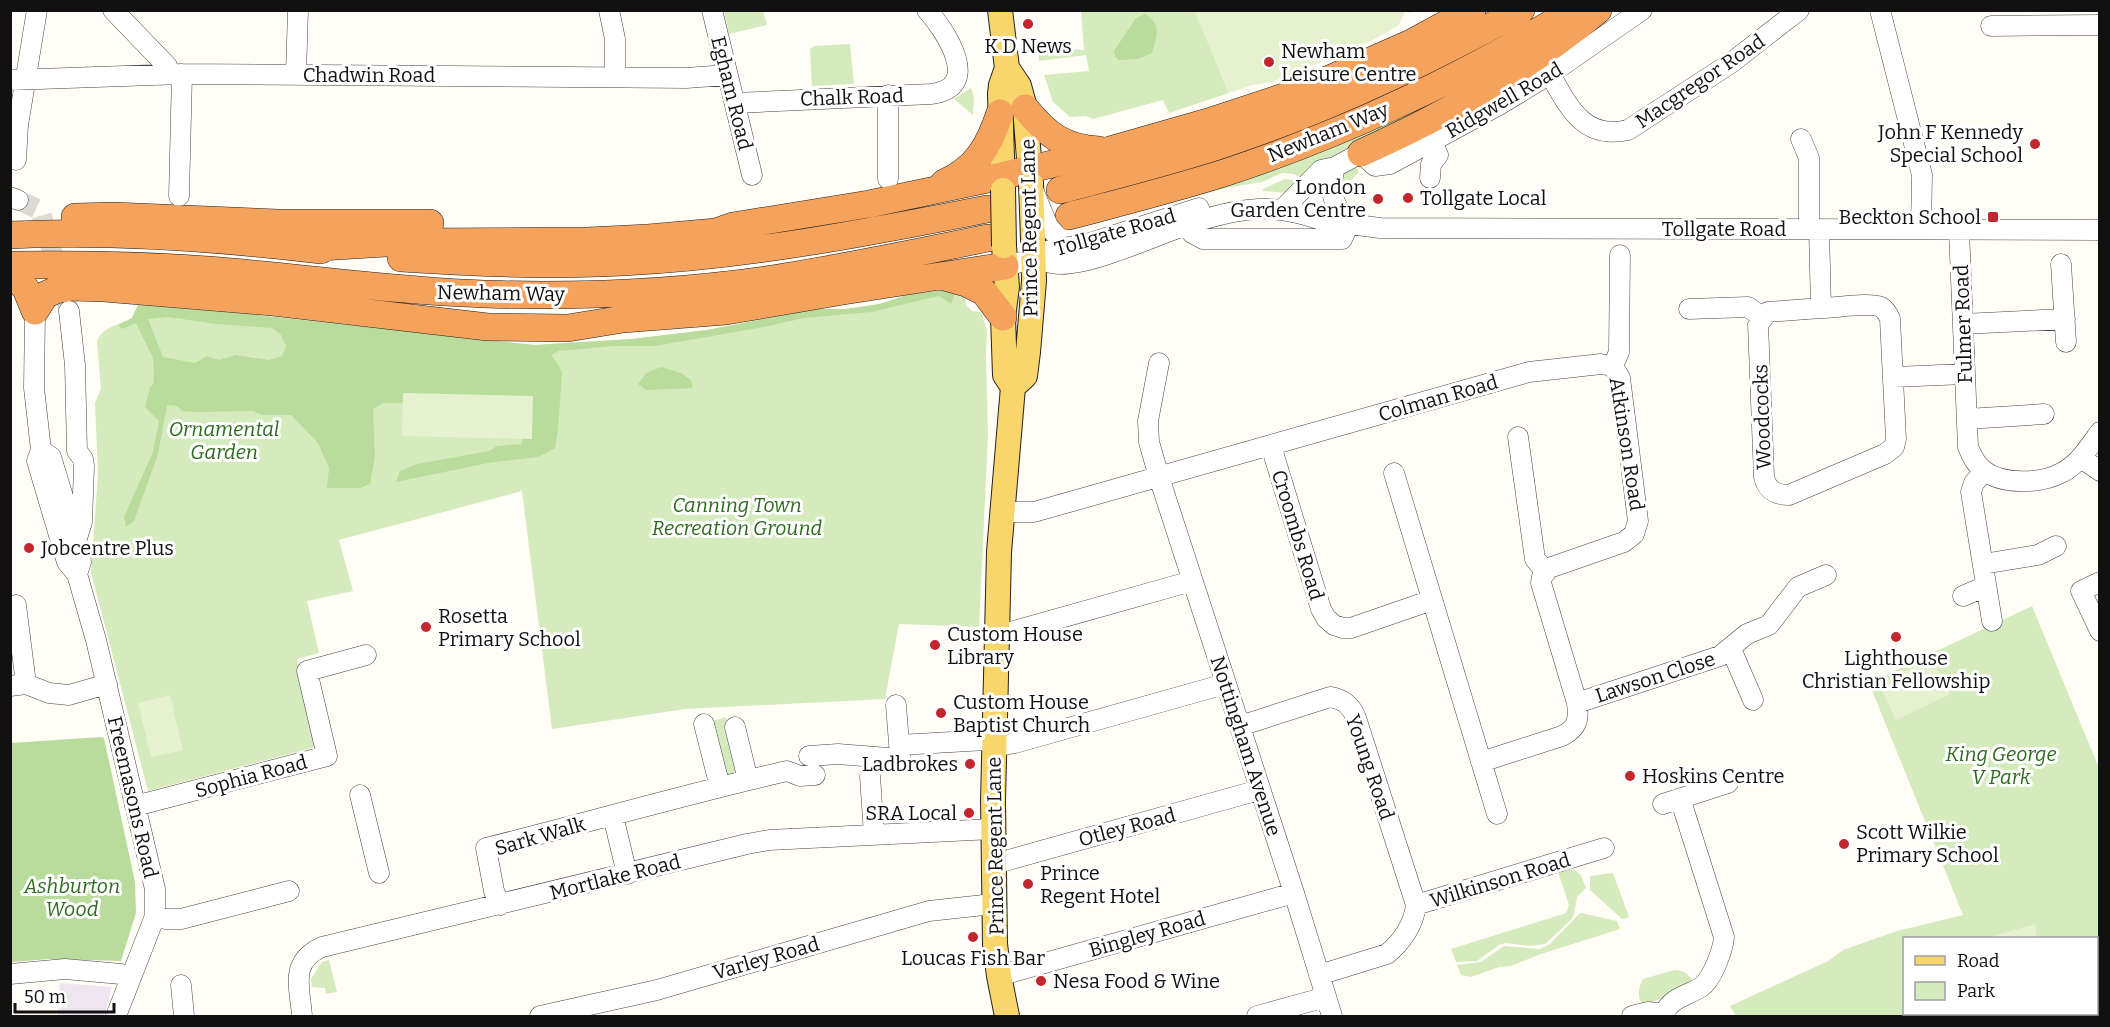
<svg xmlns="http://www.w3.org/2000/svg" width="2110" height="1027" font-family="Bitter,serif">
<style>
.industrial{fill:#eee6ef}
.green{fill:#d5ebbd;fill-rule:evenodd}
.forest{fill:#b9dc9c;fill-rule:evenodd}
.pitch{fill:#e6f2cf}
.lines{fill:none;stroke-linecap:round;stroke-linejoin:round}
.minor-tunnel{stroke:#dbdad3;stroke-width:20;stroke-dasharray:20 10;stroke-linecap:butt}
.minor-casing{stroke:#444;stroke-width:21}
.major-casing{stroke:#222;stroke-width:26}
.highway-casing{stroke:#222;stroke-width:28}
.minor{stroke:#fff;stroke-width:20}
.major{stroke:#f9d66b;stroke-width:24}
.highway{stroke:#f5a25d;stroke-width:27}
.minor-bridge-casing{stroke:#444;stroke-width:21;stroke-linecap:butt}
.major-bridge-casing{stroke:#222;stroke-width:26;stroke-linecap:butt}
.minor-bridge{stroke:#fff;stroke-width:20}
.major-bridge{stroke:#f9d66b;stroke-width:24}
.poi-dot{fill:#c4262e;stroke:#fff;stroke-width:2}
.labels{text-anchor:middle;stroke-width:6;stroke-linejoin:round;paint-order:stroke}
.poi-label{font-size:20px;fill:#111;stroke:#fff;text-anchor:start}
.street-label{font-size:20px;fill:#111;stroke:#fff}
.park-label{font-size:20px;font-style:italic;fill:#2f6b1f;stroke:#fff}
</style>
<rect width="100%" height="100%" fill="#fffdf5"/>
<path class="industrial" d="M60,983l52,4 -8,29h-46z"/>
<path class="green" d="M724,11h39l4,14 -38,9z
M1081,11h114l34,82 -60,20 -6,-13 -70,19 -7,-3 -16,1 -17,-15 -9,-27 45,-4 -3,-16 -47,6v-13l45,2z
M850,44l4,40 -42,2 -2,-37 4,-3z
M1499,69l-196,110 -9,-5 -12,-1 -20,9 -31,5 -66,17z
M971,88l3,8 -1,19 -19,-16z
M1354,164l5,8 -13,14 -8,3 3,-13z
M1285,179l8,1 5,4 -7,9 -28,-2v-2z
M944,290l21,5 1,10 6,6 9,1 6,18 -1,27 2,78 -9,192 -80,-3 -14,75 -200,10 -133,20 -30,-238 -183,49 14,51 -46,10 12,52 -22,6 20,85 -5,4 -164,43 -57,-219 7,-98 -3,-71 6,-14 -4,-47c4,-15 23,-17 35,-24l6,-13 109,9 287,31 98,-6 75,-9 109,-21h30l34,-5 27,-9z
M2032,606l67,162v248h-363l-6,-10 98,-45 15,-11 54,-19 66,-16 -94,-232zM1904,938h192v76h-192z
M726,717l14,58 -14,3 -14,-57z
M1573,869l8,6 5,13 -9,9 -3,17 -3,6 -26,24 -14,2 -26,-3 -6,2 -22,16 -21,1 -5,-13 115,-36 3,-8 -11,-33z
M1613,873l16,44 -7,2 -32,-29v-14z
M1581,913l36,8 3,8 -79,25 -30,12 -12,1 -28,10 -10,-2 -4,-10 24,-3 23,-16 36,3 10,-5 28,-29z
M329,960l8,32 -11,2 -1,-6 -13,-1 -1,-8 11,-17z
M1674,970c10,0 15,4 20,13l-8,5 -43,18c-6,-9 -5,-18 0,-27z"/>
<path class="forest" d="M1145,14c18,11 11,23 7,39l-14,6 -20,1 -3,-4 -1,-5 21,-32z
M944,290l12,1 -5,13 -12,-8 -68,16 -67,6 -40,9 -109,19h-41l-55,5 -8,4 8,11 3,7 -4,57 -3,18 -17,9 -50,6 -92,19 4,-11 17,-7 72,-13 8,-5 24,-2 6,-15 -36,-26h-108l-10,6 2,48 -5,27 -10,4h-33l2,-20 -11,-25 -27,-28h-28l-11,-4 -57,1 -13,-1 -5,-5 -10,-1 -9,49 -24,67 -8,6 -2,-10 29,-65 6,-31 -14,-14 5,-20 4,-4 -1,-25 -17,-35 -14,6 -4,-4 14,-7 6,-13 109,9 287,31 98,-6 75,-9 109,-21h30l34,-5 27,-9zM168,317l48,7 56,4 9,7 5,11 -4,10 -14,4 -32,-5 -17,5 -12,-4 -12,7 -32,-6 -15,-38z
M661,367l20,6 10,7 2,8 -47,2 -8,-6 8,-11z
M101,737l3,1 31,144 1,31 -15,48 -71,-2 -39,3v-219z"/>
<path class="pitch" d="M1195,11h218l-1,2 -7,-1 -7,14 -27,15 -99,41 -20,3 -23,8z
M403,393l130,3 -1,43 -130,-3z
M1932,658l18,36 -54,26 -17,-36z
M170,695l13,55 -32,7 -13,-54z
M2035,924l2,14h-51z
M1935,1014h109l-7,2h-100z"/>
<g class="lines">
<path class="minor-tunnel" d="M18,200l22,10 29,101"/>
<g class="minor-casing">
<path id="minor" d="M113,10l54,56 1,8
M609,10l6,29v38
M712,10l40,165
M1880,10l42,165 -1,54
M1991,26l109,-1
M296,74l2,-64
M1550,74c19,34 34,66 78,56l103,-67 68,-53
M10,80l172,-6 504,4 41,-3
M888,95v84
M735,103l196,-9c53,-6 14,-64 -4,-84
M1801,139l8,19v71
M16,160l2,-35 19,-115
M1335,167c-6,21 -4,33 9,50
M1430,178l1,-14 7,-9 -6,-13
M179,196l3,-122
M10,197l8,3
M1282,210l39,-40 14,-3 26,-14 14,13 15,-2 109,-59 51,-31 92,-64
M1186,225l6,8 11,6h139l7,-15
M1819,229l2,79c15,0 48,-6 60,-1 5,3 7,7 9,12l6,120 -2,8 -9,7 -96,41c-13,0 -22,-5 -25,-18l-6,-153 10,-12 53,-4
M1959,230l9,217c4,9 7,17 15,23 19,15 57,14 78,3 17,-8 28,-26 39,-41
M1033,259c9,2 18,5 27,5 18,0 37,-6 54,-12 48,-16 93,-40 144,-43 29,-2 58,9 85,18l6,-3 31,4 720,2
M2061,264l5,78
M1005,266l28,-7 14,-8 43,-8 109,-35
M1689,309l59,-2 14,10
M35,311l-1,77 7,62 -4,11 30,101 10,12 19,66 59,249v27l-39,100
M69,311l6,54 2,86 6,8 1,7 -2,56 -5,16
M1963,324l102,-5
M1159,363l-11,58 1,21 10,35 135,416 38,123
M1613,366l6,-14 1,-97
M1894,377l71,-3
M1967,419l77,-5
M1518,437l17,122 10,12
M1271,446l50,163 5,9 8,7 9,3h8l81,-28
M41,450l10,7 29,96 1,9 -4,12
M2081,458l19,13
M1984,471l-10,12 -3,9 21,129
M1394,473l103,341
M1002,512h32l495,-140 72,-8 12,2
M1983,564l55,-9 18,-9
M2100,582l-19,9 19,40
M1963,596l23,-10
M16,605l10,79
M996,633h11l185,-52
M1731,649l22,51
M10,686l16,-2 23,9 20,2 38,-11
M1577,703l143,-47 27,-22 22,-9 29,-38 28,-12
M896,705l4,51
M704,724l16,63
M1240,726l90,-29c13,2 21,8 26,21l60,187c-2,19 -14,37 -29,49l-68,21
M735,727l13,53
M899,745l87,-5 18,5 11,-2 210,-59
M809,756l29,-2 63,5
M1481,762l81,-26c16,-8 17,-17 15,-33l-36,-120 1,-6 7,-9 75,-26 10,-8 4,-13 -18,-143 -7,-12
M870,776l4,59
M360,795l19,78
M1663,804l65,-21
M135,806l192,-50 -20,-85 59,-16
M613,816l14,58
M994,861h11l254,-71
M500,905l-6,-14 -8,-43c101,-25 200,-54 301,-77l13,5 15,-1
M1416,905l188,-57
M155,916l10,3h16l108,-28
M10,974l55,-5 56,5 9,3
M999,976l295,-83
M181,985l3,31
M1664,1014c6,-16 23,-18 37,-27 11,-7 22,-37 23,-50l-44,-139
M302,1016c-2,-29 -13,-54 20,-69l425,-103 22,-4 224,-11
M540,1016l117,-26 272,-79 64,-7
M1257,1016l69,-19
M1632,1016l16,-4 16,2"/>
</g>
<g class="major-casing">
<path id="major" d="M1000,10l7,58 12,18 6,22 6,76
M1003,190l-3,-96 1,-9 6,-17
M1004,246l3,41 -4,30 2,58 8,12 -14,165 -6,249 2,143 4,32 8,40
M1013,387l12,-11 3,-24 6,-71 -1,-42"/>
</g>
<g class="highway-casing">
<path id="highway" d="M1025,108c22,27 39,40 74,42
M1361,153c85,-38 166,-83 237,-143
M944,183c33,-15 45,-37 56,-70
M1060,190c53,-14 106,-27 158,-44 106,-35 206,-82 303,-136
M1069,216c53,-14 105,-27 158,-44 121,-40 238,-96 347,-162
M75,217l39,-1 164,7h152
M10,235c104,-5 208,3 311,15
M304,248l98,-6 185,-1 61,-3 68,-6 17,-6 136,-22 133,-28 108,-26 98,-28 94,-31 109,-48 61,-33
M401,258c74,5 148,8 222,4 123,-6 243,-29 364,-53
M10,265c66,-1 132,0 198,5 92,7 183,21 276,24 93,3 188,-1 281,-14 75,-11 149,-27 223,-42
M10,271l16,18 9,22
M945,277l21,6 18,9 19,25
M35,311l10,-16 11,-5 14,-3 34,1 169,14 215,25 80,1 55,-9 103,-8 117,-20 162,-25"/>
</g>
<use href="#minor" class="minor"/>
<use href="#major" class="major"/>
<use href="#highway" class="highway"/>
<g class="minor-bridge-casing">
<path id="minor-bridge" d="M1034,192l14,34 7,8"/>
</g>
<g class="major-bridge-casing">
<path id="major-bridge" d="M1031,184l2,55
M1003,190l1,56"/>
</g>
<use href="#minor-bridge" class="minor-bridge"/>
<use href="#major-bridge" class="major-bridge"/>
</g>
<g class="poi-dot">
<circle cx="1028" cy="24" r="6"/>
<circle cx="1269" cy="62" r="6"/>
<circle cx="2035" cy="144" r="6"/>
<circle cx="1408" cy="198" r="6"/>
<circle cx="1378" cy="199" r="6"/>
<rect x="1987" y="211" width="12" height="12" rx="3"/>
<circle cx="29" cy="548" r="6"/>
<circle cx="426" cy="627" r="6"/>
<circle cx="1896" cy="637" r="6"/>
<circle cx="935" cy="645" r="6"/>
<circle cx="941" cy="713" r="6"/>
<circle cx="970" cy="764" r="6"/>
<circle cx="1630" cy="776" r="6"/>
<circle cx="969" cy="813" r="6"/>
<circle cx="1844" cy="844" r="6"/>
<circle cx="1028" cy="884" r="6"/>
<circle cx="973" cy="937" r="6"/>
<circle cx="1041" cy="981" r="6"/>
</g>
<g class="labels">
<g class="poi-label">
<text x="1028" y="53" text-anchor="middle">K D News</text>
<text x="1281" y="58">Newham<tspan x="1281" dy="23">Leisure Centre</tspan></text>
<text x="2023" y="139" text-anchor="end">John F Kennedy<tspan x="2023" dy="23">Special School</tspan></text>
<text x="1366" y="194" text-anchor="end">London<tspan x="1366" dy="23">Garden Centre</tspan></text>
<text x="1420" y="205">Tollgate Local</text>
<text x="1981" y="224" text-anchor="end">Beckton School</text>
<text x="41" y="555">Jobcentre Plus</text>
<text x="438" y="623">Rosetta<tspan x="438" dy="23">Primary School</tspan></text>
<text x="947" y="641">Custom House<tspan x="947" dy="23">Library</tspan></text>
<text x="1896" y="665" text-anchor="middle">Lighthouse<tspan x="1896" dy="23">Christian Fellowship</tspan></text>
<text x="953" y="709">Custom House<tspan x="953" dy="23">Baptist Church</tspan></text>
<text x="958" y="771" text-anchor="end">Ladbrokes</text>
<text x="1642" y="783">Hoskins Centre</text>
<text x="957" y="820" text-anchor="end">SRA Local</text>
<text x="1856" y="839">Scott Wilkie<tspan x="1856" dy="23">Primary School</tspan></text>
<text x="1040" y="880">Prince<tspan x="1040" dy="23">Regent Hotel</tspan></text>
<text x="973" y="965" text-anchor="middle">Loucas Fish Bar</text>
<text x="1053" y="988">Nesa Food &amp; Wine</text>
</g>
<g class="street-label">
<text x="369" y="82">Chadwin Road</text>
<text transform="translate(1700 81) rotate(-34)" y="7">Macgregor Road</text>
<text transform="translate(732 93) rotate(76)" y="7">Egham Road</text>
<text transform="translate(852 97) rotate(-2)" y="7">Chalk Road</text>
<text transform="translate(1504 100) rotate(-30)" y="7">Ridgwell Road</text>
<text transform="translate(1328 132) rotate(-22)" y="7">Newham Way</text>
<text transform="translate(1029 228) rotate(-91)" y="7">Prince Regent Lane</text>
<text x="1724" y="236">Tollgate Road</text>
<text transform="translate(1115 232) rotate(-16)" y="7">Tollgate Road</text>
<text transform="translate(501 293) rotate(1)" y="7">Newham Way</text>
<text transform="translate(1963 324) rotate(-92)" y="7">Fulmer Road</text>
<text transform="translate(1438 398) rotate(-16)" y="7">Colman Road</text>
<text transform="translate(1762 417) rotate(-92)" y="7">Woodcocks</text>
<text transform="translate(1627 444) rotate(81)" y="7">Atkinson Road</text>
<text transform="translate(1298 535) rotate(73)" y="7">Croombs Road</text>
<text transform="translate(1655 677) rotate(-18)" y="7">Lawson Close</text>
<text transform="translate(1246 746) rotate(72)" y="7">Nottingham Avenue</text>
<text transform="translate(1370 767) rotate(71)" y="7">Young Road</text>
<text transform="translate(251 776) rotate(-15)" y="7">Sophia Road</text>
<text transform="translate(133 797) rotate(77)" y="7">Freemasons Road</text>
<text transform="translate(1127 827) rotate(-15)" y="7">Otley Road</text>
<text transform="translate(540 836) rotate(-16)" y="7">Sark Walk</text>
<text transform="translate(995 846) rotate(-91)" y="7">Prince Regent Lane</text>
<text transform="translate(615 877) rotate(-14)" y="7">Mortlake Road</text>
<text transform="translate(1500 880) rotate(-17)" y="7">Wilkinson Road</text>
<text transform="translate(1147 934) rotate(-16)" y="7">Bingley Road</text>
<text transform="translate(766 958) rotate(-16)" y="7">Varley Road</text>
</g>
<g class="park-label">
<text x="224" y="436">Ornamental<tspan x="224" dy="23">Garden</tspan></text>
<text x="737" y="512">Canning Town<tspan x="737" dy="23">Recreation Ground</tspan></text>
<text x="2001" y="761">King George<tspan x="2001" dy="23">V Park</tspan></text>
<text x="72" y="893">Ashburton<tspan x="72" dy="23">Wood</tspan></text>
</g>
</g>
<rect width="2110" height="1027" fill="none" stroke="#111111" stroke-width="24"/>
<rect x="1903" y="937" width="195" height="78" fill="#ffffff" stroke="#a0a0a0" stroke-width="1.5"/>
<rect x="1915" y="956" width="30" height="9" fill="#f9d66b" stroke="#a0a0a0" stroke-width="1.5"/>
<text x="1957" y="967" font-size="18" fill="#111111">Road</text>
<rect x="1915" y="982" width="30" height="18" fill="#d5ebbd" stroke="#a0a0a0" stroke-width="1.5"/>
<text x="1957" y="997" font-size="18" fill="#111111">Park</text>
<path d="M15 1003v9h99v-9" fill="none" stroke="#111111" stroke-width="3"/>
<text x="24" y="1003" font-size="18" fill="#111111" stroke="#ffffff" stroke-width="4.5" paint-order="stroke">50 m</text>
</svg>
